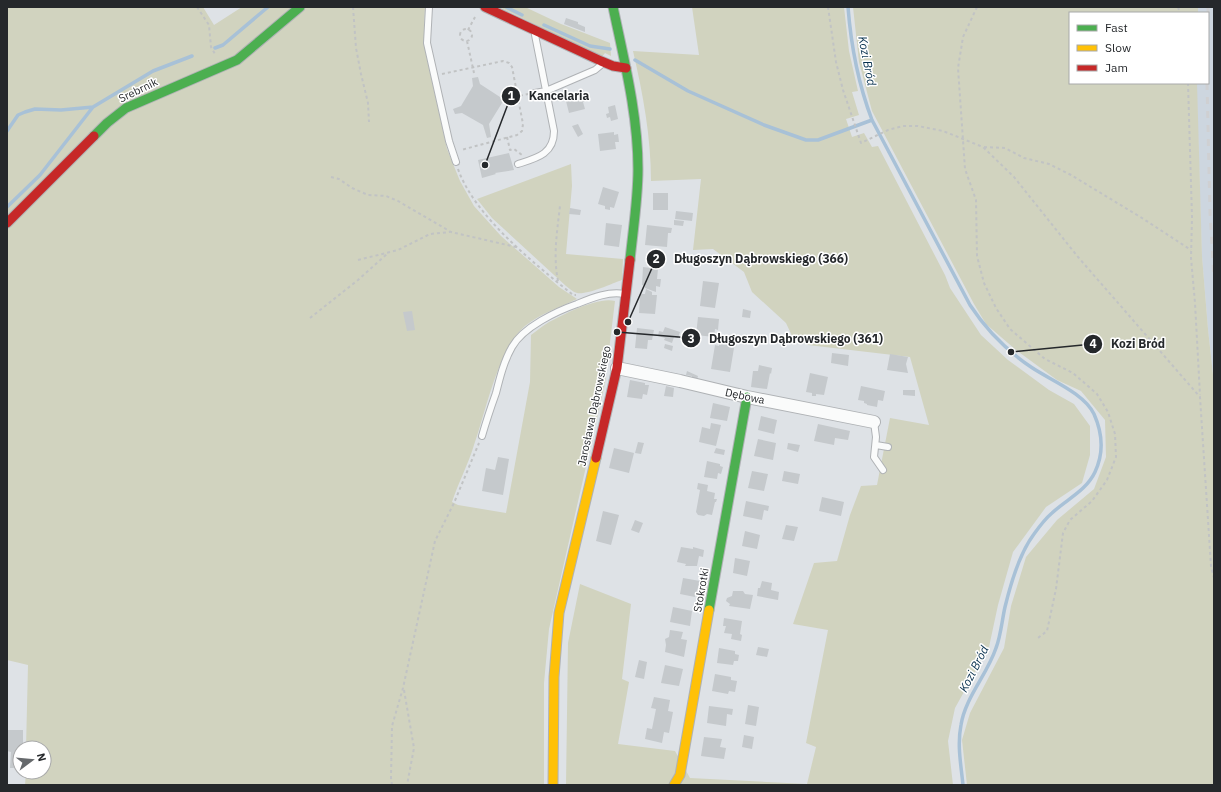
<svg xmlns="http://www.w3.org/2000/svg" width="1221" height="792" font-family="'IBM Plex Sans',sans-serif">
<style>
.built{fill:#cdd6df}
.green{fill:#d1d3bf}
.lines{fill:none;stroke-linecap:round;stroke-linejoin:round}
.stream{stroke:#a8c1d7;stroke-width:3.5}
.building{fill:#c5c9cc}
.lane-casing{stroke:#afb2b5;stroke-width:8}
.street-casing{stroke:#afb2b5;stroke-width:14}
.fast-casing{stroke:#afb2b5;stroke-width:11}
.slow-casing{stroke:#afb2b5;stroke-width:11}
.jam-casing{stroke:#afb2b5;stroke-width:11}
.path{stroke:#c1c3c4;stroke-width:2;stroke-dasharray:3 3;stroke-linecap:butt}
.lane{stroke:#fafbfb;stroke-width:6}
.street{stroke:#fafbfb;stroke-width:12}
.fast{stroke:#4caf50;stroke-width:9}
.slow{stroke:#ffc107;stroke-width:9}
.jam{stroke:#c62828;stroke-width:9}
.rail{stroke:#cfd0d2;stroke-width:3;stroke-dasharray:7 7;stroke-linecap:butt}
.labels{text-anchor:middle;stroke-width:3;stroke-linejoin:round;paint-order:stroke}
.street-label{font-size:11px;fill:#25282b;stroke:#fff}
.water-label{font-size:12px;font-style:italic;fill:#062f4d;stroke:#fff}
.leader{fill:none;stroke:#25282b;stroke-width:1.5}
.callout-dot{fill:#25282b;stroke:#fff;stroke-width:1.5}
.mark-label{font-size:12px;text-anchor:middle;font-weight:bold;fill:#fff}
.callout-label{font-size:12px;text-anchor:middle;font-weight:bold;fill:#25282b;stroke:#fff;stroke-width:3;stroke-linejoin:round;paint-order:stroke}
</style>
<rect width="100%" height="100%" fill="#dee2e6"/>
<path class="built" d="M1198,7h16v377l-6,-55 -6,-73 -5,-152v-21h11v-70h-10z"/>
<path class="green" d="M7,7h196l11,18 28,-18h183l-1,22 2,26 21,94 13,32 14,25 27,30 58,51 18,12c-17,8 -37,15 -52,27 -27,23 -39,85 -51,119 -6,20 -16,38 -22,57l6,3 48,8 24,-131 1,-47c6,-4 11,-9 18,-13 15,-8 50,-26 66,-21l-10,82 -56,246 -5,54v102h-519l1,-13h18v-24h-18l2,-83 -21,-5z
M499,7h26l36,17 49,19 1,13 -6,-3 -3,4z
M692,7h152l5,44 9,40 -6,1 7,23 -13,4 6,18 12,-4 8,14 6,-1 67,129 5,13 31,47 27,25 41,30 25,14 16,22v29l-8,28 -36,24 -33,45 -15,53 -9,42 -34,61 -7,33 5,44h-387l2,-142 12,-59 51,20 -9,75 7,3 -11,62 57,7 15,27 117,6 9,-37 -10,-4 22,-113 -35,-6 21,-61 23,-2 13,-46 11,-29 16,-1 13,-67 39,7 -19,-68 -102,-12 -15,-7 -7,-15 -34,-31 -8,-20 -31,-23 -20,1 8,-71 -50,2c0,-44 -8,-87 -18,-130l66,4z
M853,7h345v6h-128v70h127l5,173 6,73 6,55v401h-247l-5,-45 8,-27 34,-65 7,-42 15,-49 31,-37 37,-31 12,-32 -1,-37 -24,-29 -24,-11 -41,-30 -30,-26 -12,-20 -102,-193 -13,-49z
M571,164l1,22 -6,68 57,5 -1,21c-11,4 -35,15 -45,13 -4,-1 -7,-4 -11,-7l-74,-68 -15,-19z"/>
<g class="lines">
<path class="stream" d="M506,7l16,8
M848,7c3,39 10,76 24,113l98,185c17,26 36,45 61,62 19,13 53,26 63,47 8,18 10,39 1,58 -9,19 -28,27 -43,41 -7,6 -13,14 -18,21 -15,20 -23,48 -29,73 -3,13 -4,28 -9,41 -9,27 -31,50 -35,77 -4,20 0,40 2,60
M544,25l46,21 20,3
M215,48l8,-3 45,-38
M635,60l53,31 76,34 42,15h12l54,-20
M7,131l11,-16 7,-3 10,-3 26,1 32,-3
M7,207l33,-32 53,-68 60,-36 39,-15"/>
</g>
<path class="building" d="M566,18l12,4v2l7,3v5l-21,-8z
M478,77l2,7 20,13 8,-2 1,6 -7,2 -13,21 2,13 -4,1 -4,-13 -21,-12 -7,1 -2,-5 8,-3 12,-20 -1,-8z
M585,96l1,5 -3,1 2,7 -16,4 -3,-12z
M615,105l3,14 -7,2 -1,-4 -3,1 -1,-4 3,-1 -1,-6z
M578,124l5,10 -5,3 -6,-11z
M614,132v3l4,-1 1,8h-4l1,7 -16,2 -2,-17z
M509,153l5,17 -19,3 1,1 -14,4 -4,-18z
M603,187l16,5 -5,16 -4,-1v3l-5,-1v-3l-7,-2z
M653,193h15v17h-15z
M570,208l11,2 -1,5 -11,-1z
M676,211l17,2 -1,8 -17,-2z
M674,220l10,1 -1,5 -9,-1z
M606,223l16,2 -3,22 -15,-2z
M647,225l25,3 -1,5h-3l-1,14 -22,-2z
M643,267l15,2 -1,10h4l-1,8 -4,-1v6l-11,-4v-3h-3z
M703,281l16,2 -4,25 -15,-2z
M646,289l6,3v3h5l-2,19 -16,-1 1,-19h5z
M743,309l8,2 -1,7 -8,-1z
M412,311l3,19 -8,1 -4,-19z
M698,317l21,2 -1,11 -3,-1 -1,8 -18,-2z
M665,327l15,5 -2,6 -4,-1 -2,6 -8,-3 1,-2 -7,-2 1,-5 4,1z
M637,328l17,2 -2,10h-4l-1,9 -12,-1z
M720,338l12,3 -1,7h3l-4,24 -19,-3 4,-24 4,1z
M665,344l8,2 -1,5 -8,-3z
M832,353l17,2 -1,11 -17,-3z
M890,354l18,3 -2,7 2,9 -21,-3z
M759,365l13,3 -1,6 -1,-1 -3,16 -16,-2 2,-16h5z
M687,371l11,5 -1,4 -5,-1v-3l-6,-1z
M810,373l18,4 -4,18 -8,-1v2h-4v-3l-6,-1z
M630,380l15,3v2h4l-2,10 -4,-1 -1,5 -15,-2z
M666,386l8,2 -1,9 -9,-1z
M861,386l24,5 -2,10 -5,-1 -1,7 -10,-2v-1l-3,-1v-2l-6,-1z
M903,390h12v6l-12,-1z
M713,403l17,4 -3,14 -17,-3z
M761,416l16,4 -3,14 -16,-4z
M711,423l10,2 -5,21 -17,-4 3,-15 8,2z
M818,424l32,7 -2,9 -13,-2 -1,7 -20,-4z
M758,439l18,4 -3,17 -19,-4z
M638,442l6,1 -3,11 -6,-1z
M788,443l12,2 -2,7 -11,-3z
M614,448l20,5 -5,20 -20,-5z
M716,448l9,2 -1,5 -10,-2z
M498,457l11,2 -6,36 -21,-4 4,-23 9,2z
M707,461l13,3v2l3,1 -2,7 -3,-1 -1,6 -13,-2z
M752,471l16,3 -4,17 -16,-3z
M784,471l16,3 -2,10 -16,-3z
M698,483l10,2 -1,6 8,2 -1,6h3l-1,3h-1l-3,13 -5,-1 -3,2 -6,-1 -2,-3 4,-22 -3,-1z
M822,497l22,5 -3,14 -22,-5z
M746,501l23,5 -1,5 -4,-1 -2,10 -19,-4z
M603,511l16,4 -8,30 -15,-4z
M635,520l8,3 -4,10 -8,-3z
M786,525l12,2 -4,14 -12,-2z
M745,531l15,4 -3,14 -15,-3z
M681,547l12,2v-2l11,3 -1,7 -4,-1 -2,10h-12l1,-2 -9,-2z
M735,558l15,3 -3,15 -14,-3z
M683,578l17,3 -5,16 -15,-3z
M762,581l10,2 -1,7 8,2 -1,8 -21,-4 1,-8h2z
M733,591h10l2,3 8,1 -3,14 -21,-3 1,-2 -4,-3 1,-3 5,-2z
M673,607l19,4 -2,15 -20,-4z
M724,618l18,3 -2,13 2,1 -1,6 -10,-2 1,-5 -8,-1 2,-7h-3z
M670,630l13,2 -2,7 6,1 -3,17 -19,-5 1,-7 -1,-6 4,-2z
M758,647l11,2 -2,8 -11,-2z
M719,648l16,3v3l4,1 -1,6h-4l-1,4 -16,-2z
M639,660l8,2 -3,17 -9,-2z
M665,665l18,4 -4,17 -18,-3z
M715,674l16,3v3l6,1 -2,11 -6,-1 -1,3 -16,-3z
M654,697l16,3 -2,11 5,1 -4,21 -5,-1 -2,11 -17,-4 2,-11 5,1 4,-20 -5,-1z
M748,705l11,2 -3,19 -11,-2z
M709,706l24,3 -1,6 -5,-1 -1,12 -19,-3z
M8,730h15v18h-3v20h-10l1,-16 -4,-1z
M744,735l10,2 -2,12 -10,-2z
M704,737l18,2 -2,8 6,1 -2,11 -23,-3z"/>
<g class="lines">
<g class="lane-casing">
<path id="lane" d="M429,7l-2,36 22,98 7,21
M535,93l11,-2 49,-21 6,-5
M518,164c19,-6 36,-10 36,-33l-19,-96
M874,422l2,15 -2,20 9,13
M482,436c4,-14 9,-29 14,-43 4,-16 8,-32 16,-46 11,-20 45,-36 65,-43 15,-6 32,-13 47,-10
M876,445l12,2"/>
</g>
<g class="street-casing">
<path id="street" d="M617,368l63,13 67,16 127,25"/>
</g>
<g class="fast-casing">
<path id="fast" d="M613,7c11,53 25,107 25,162 0,30 -5,61 -8,91
M94,136l13,-13 19,-15 111,-48 63,-53
M709,610l38,-213"/>
</g>
<g class="slow-casing">
<path id="slow" d="M553,785l1,-108 5,-64 37,-155
M674,785l6,-10 29,-165"/>
</g>
<g class="jam-casing">
<path id="jam" d="M485,7l116,54 12,5 13,2
M7,223l87,-87
M596,458l21,-90 13,-108"/>
</g>
<path class="path" d="M197,7l12,18 2,22 4,7
M353,7l3,41 5,26 7,29 1,19
M828,7l8,55 7,28 18,53 27,-13 15,-4h15l25,5 40,16 31,30 64,80 122,140 11,169 3,12
M977,7l-14,30 -5,31 7,101 11,31 1,56 7,27 12,25 14,21 35,30 28,14 24,21 11,18 7,22 1,23 -9,23 -15,21 -22,19 -7,13 -7,56 -9,42 -9,7
M1178,7l2,6
M460 35a6 6 0 1 1 12 0a6 6 0 1 1-12 0Z
M468,30l7,-13
M467,41l7,32
M442,74l61,-13 6,2 3,4 11,57 -1,7 -5,4 -56,15
M1188,83l4,134 -1,41 4,45 5,92
M514,97l14,-3
M507,137l3,13 4,-1 8,6
M984,147l21,1 19,10 25,6 22,11 71,43 49,32
M458,169c17,48 76,94 115,126h3
M331,177l8,2 13,9 16,7 18,1 12,5 53,31 65,15
M358,260l40,-10 32,-16 20,-2
M558,281c-5,-25 -1,-49 2,-75
M310,318l48,-38 29,-26
M404,690l10,58 -7,37
M392,785l-1,-7 1,-52 11,-38 32,-147 19,-38 25,-60"/>
<use href="#lane" class="lane"/>
<use href="#street" class="street"/>
<use href="#fast" class="fast"/>
<use href="#slow" class="slow"/>
<use href="#jam" class="jam"/>
<path class="rail" d="M1208,13v-6
M1207,83l3,130 4,64"/>
</g>
<g class="labels">
<g class="street-label">
<text transform="translate(138 90) rotate(-26)" y="4">Srebrnik</text>
<text transform="translate(745 396) rotate(12)" y="4">Dębowa</text>
<text transform="translate(594 406) rotate(-78)" y="4">Jarosława Dąbrowskiego</text>
<text transform="translate(701 590) rotate(-80)" y="4">Stokrotki</text>
</g>
<g class="water-label">
<text transform="translate(867 61) rotate(79)" y="4">Kozi Bród</text>
<text transform="translate(974 669) rotate(-63)" y="4">Kozi Bród</text>
</g>
</g>
<path class="leader" d="M485 165L511 96M628 322L656 259M617 332L691 338M1011 352L1093 344"/>
<g class="callout-dot">
<circle cx="485" cy="165" r="4"/>
<circle cx="628" cy="322" r="4"/>
<circle cx="617" cy="332" r="4"/>
<circle cx="1011" cy="352" r="4"/>
<circle cx="511" cy="96" r="10"/>
<circle cx="656" cy="259" r="10"/>
<circle cx="691" cy="338" r="10"/>
<circle cx="1093" cy="344" r="10"/>
</g>
<g class="mark-label">
<text x="511" y="100">1</text>
<text x="656" y="263">2</text>
<text x="691" y="343">3</text>
<text x="1093" y="348">4</text>
</g>
<g class="callout-label">
<text x="559" y="100">Kancelaria</text>
<text x="761" y="263">Długoszyn Dąbrowskiego (366)</text>
<text x="796" y="343">Długoszyn Dąbrowskiego (361)</text>
<text x="1138" y="348">Kozi Bród</text>
</g>
<rect width="1221" height="792" fill="none" stroke="#25282b" stroke-width="16"/>
<rect x="1069" y="12" width="140" height="72" fill="#ffffff" stroke="#a8a9aa"/>
<rect x="1077" y="25" width="20" height="6" fill="#4caf50" stroke="#a8a9aa"/>
<text x="1105" y="32" font-size="12" fill="#25282b">Fast</text>
<rect x="1077" y="45" width="20" height="6" fill="#ffc107" stroke="#a8a9aa"/>
<text x="1105" y="52" font-size="12" fill="#25282b">Slow</text>
<rect x="1077" y="65" width="20" height="6" fill="#c62828" stroke="#a8a9aa"/>
<text x="1105" y="72" font-size="12" fill="#25282b">Jam</text>
<g transform="translate(32 760) rotate(74)"><circle r="19" fill="#ffffff" stroke="#a8a9aa"/>
<path d="M0-3L7 15L0 10L-7 15Z" fill="#66696c"/>
<text y="-6" font-size="11" font-weight="bold" text-anchor="middle" fill="#25282b">N</text>
</g>
</svg>
